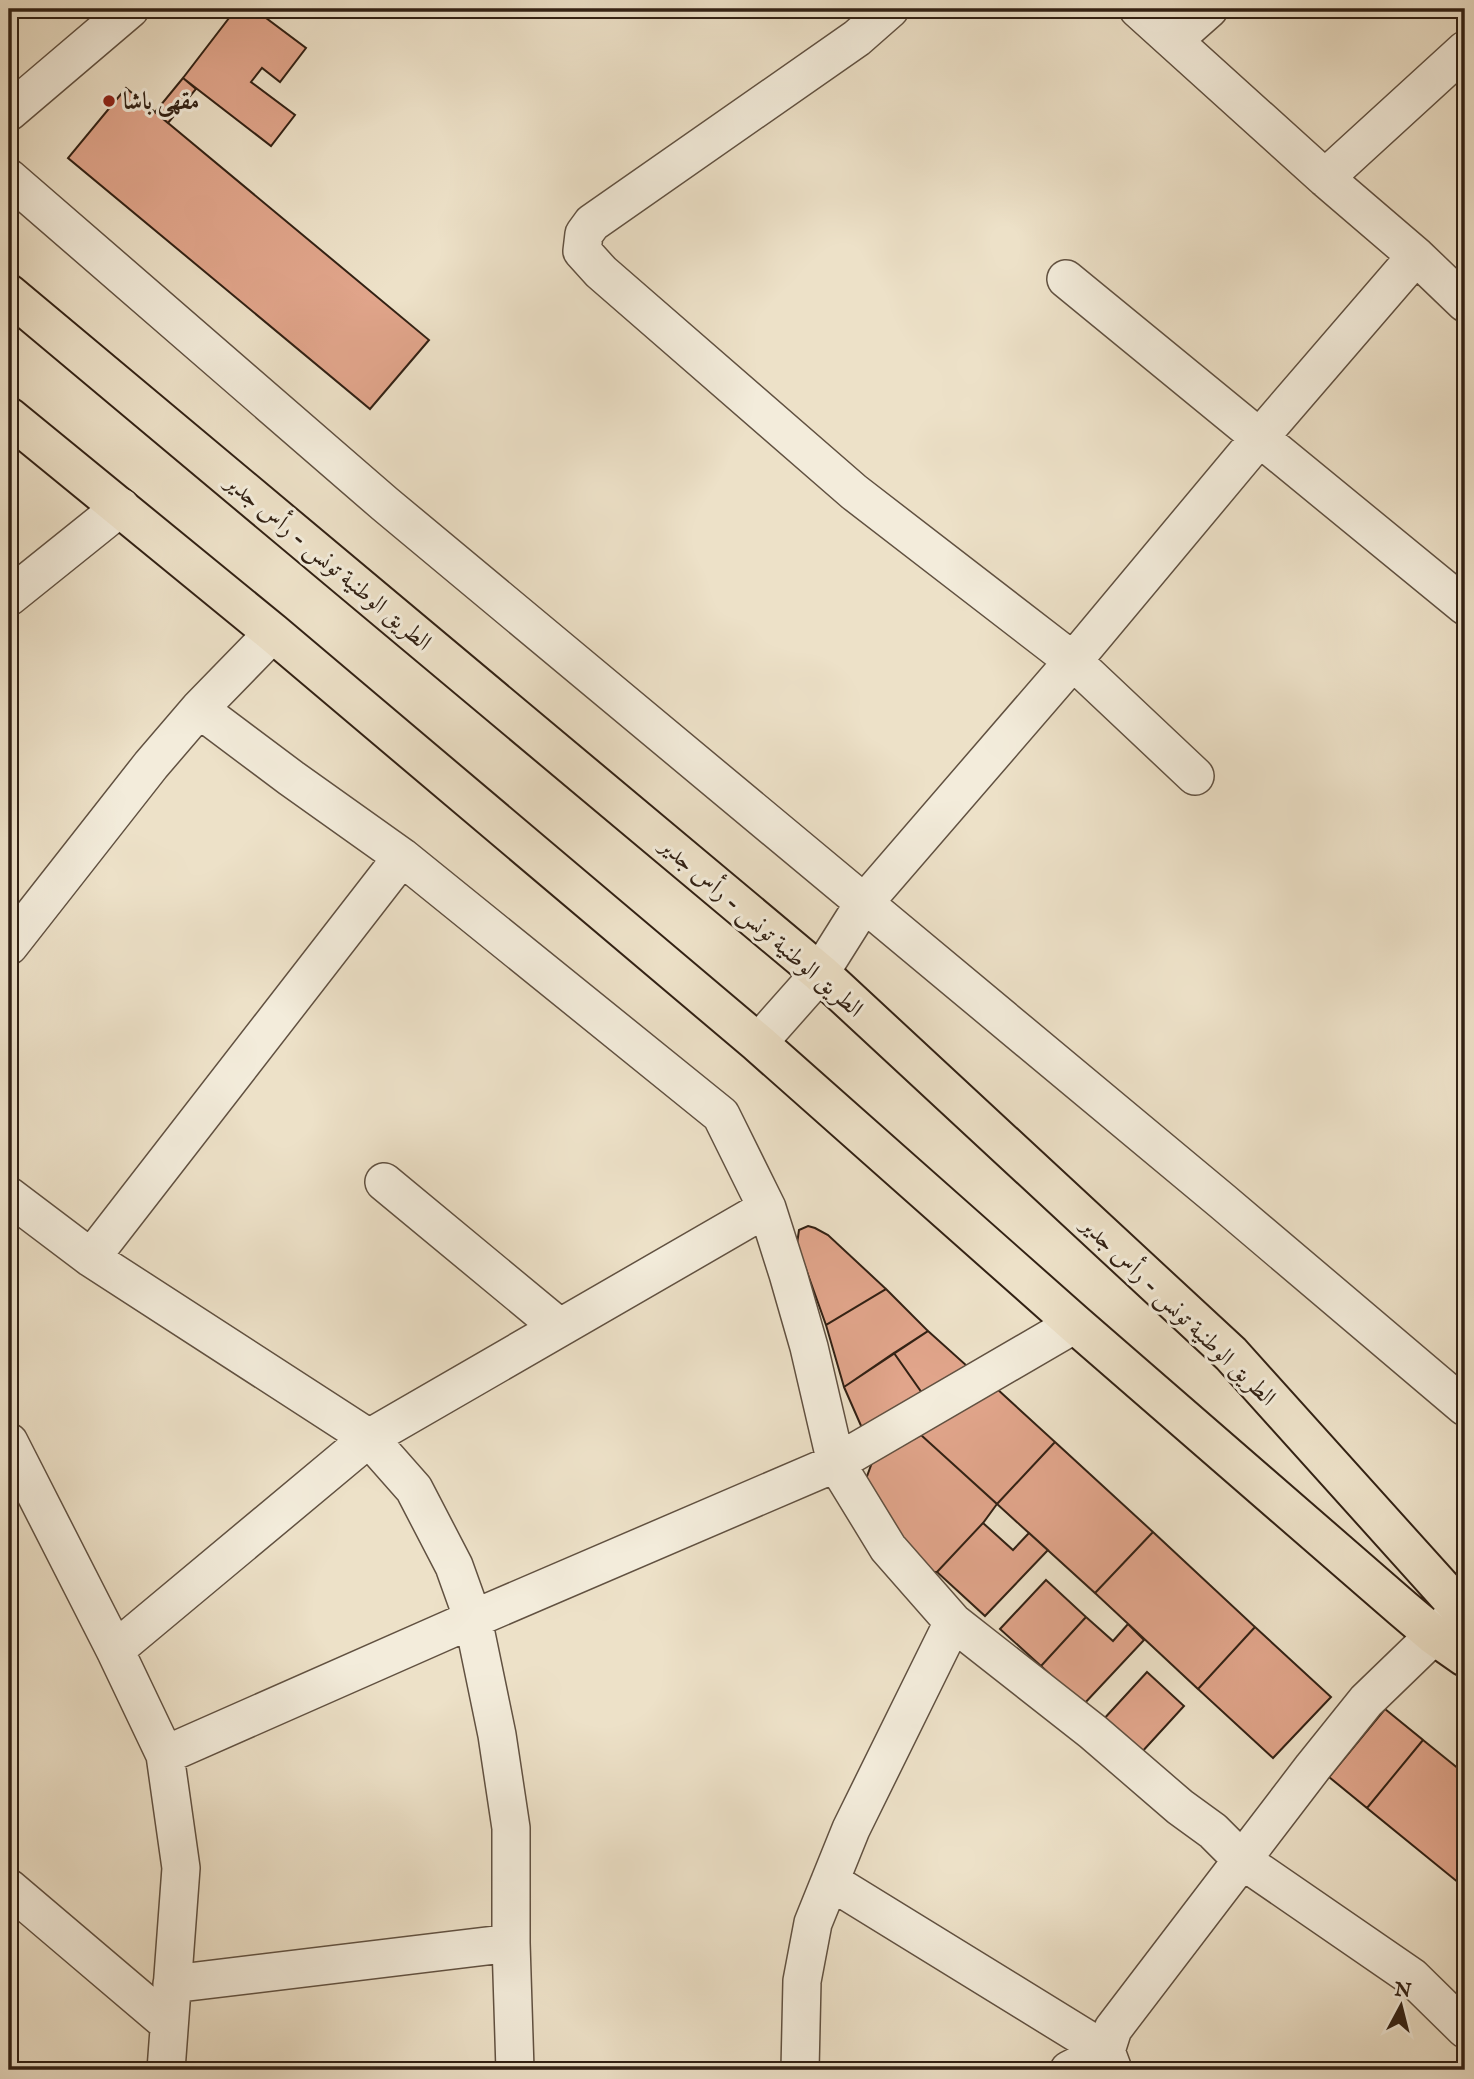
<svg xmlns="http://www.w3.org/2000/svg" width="1474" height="2079" font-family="'IM FELL English',Amiri,serif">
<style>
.building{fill:#e1a58b;stroke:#322114;stroke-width:2}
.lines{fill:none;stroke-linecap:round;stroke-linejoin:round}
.minor-casing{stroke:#615141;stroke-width:40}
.major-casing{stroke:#322114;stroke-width:42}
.minor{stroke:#f3ecdb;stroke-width:37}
.major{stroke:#ede1c8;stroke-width:38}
.poi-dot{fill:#8f2418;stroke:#f3ecdb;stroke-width:2.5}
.labels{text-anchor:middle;stroke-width:6;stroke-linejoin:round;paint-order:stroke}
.poi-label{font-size:24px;font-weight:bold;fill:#322114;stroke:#f3ecdb;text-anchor:start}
.street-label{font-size:24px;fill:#322114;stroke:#f3ecdb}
</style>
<rect width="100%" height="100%" fill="#ede1c8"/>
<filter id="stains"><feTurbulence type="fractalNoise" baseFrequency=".00286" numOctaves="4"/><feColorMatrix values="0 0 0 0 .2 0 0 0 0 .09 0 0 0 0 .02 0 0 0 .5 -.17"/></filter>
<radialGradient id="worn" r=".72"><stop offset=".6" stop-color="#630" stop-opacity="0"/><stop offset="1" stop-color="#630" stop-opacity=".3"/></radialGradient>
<path class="building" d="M236,9h18l52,39 -26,34 -18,-14 -11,14 44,33 -24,31 -88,-68z
M183,78l13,11 -28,34 -13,-11z
M126,88l303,252 -59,69 -302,-251z
M808,1226l7,2 13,7 58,54 -60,36 -29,-81 2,-14z
M886,1289l42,42 -84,56 -18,-62z
M928,1331l39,35 -45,27 -28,-40z
M894,1353l28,40 -60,35 -18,-41z
M996,1388l59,54 -58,62 -76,-69z
M921,1435l76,69 -14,19 -46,49h-4l-23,-17 -44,-76 7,-19z
M1055,1442l98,90 -58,61 -98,-89z
M983,1523l30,27 16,-17 19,17 -63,66 -48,-44z
M1153,1532l102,95 -57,62 -103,-96z
M1046,1580l40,37 -45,49 -41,-37z
M1086,1617l27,24 15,-17 16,16 -61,65 -42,-39z
M1255,1627l76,70 -58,61 -75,-69z
M1147,1672l37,34 -44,48 -38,-33z
M1385,1709l38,31 -56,68 -38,-31z
M1423,1740l42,34v114l-98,-80z"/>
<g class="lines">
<g class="minor-casing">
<path id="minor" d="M890,9l-33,29 -265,185 -8,11 -2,17 19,21 253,220 219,169 122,115
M1138,9l187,169 91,78 49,47
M1174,40l35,-31
M9,112l121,-103
M9,178l376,326 837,697 243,206
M1325,178l140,-128
M1066,279l399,327
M9,597l112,-90
M199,709l92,69 111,79 319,258 46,93 21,66 21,73 27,116 52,85 65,74 140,110 87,75 33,24 29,29 -129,169 -7,22 7,19
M9,946l142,-181 48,-56 74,-76
M758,1043l62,-70 44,-70 209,-242 187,-224 156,-181
M384,1182l175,145
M9,1196l82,62 278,180 45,51 40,77 19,53 24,116 14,93v115l4,127
M91,1258l311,-401
M9,1442l106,208 50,105 16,113 -15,202
M1455,1615l-89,86 -53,66 -71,93 170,117 53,52
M115,1650l254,-212 398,-230
M165,1755l308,-136 363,-156 239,-139
M830,1881l276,170 -37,19
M9,1888l160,136
M172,1984l339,-41
M800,2070l2,-89 11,-58 38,-94 102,-207"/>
</g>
<g class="major-casing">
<path id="major" d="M9,294l811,679 411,381 234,260
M9,417l264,216 485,410 317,281 327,284 33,28 30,21"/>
</g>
<use href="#minor" class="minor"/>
<use href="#major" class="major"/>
</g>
<circle class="poi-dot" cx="109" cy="101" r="7"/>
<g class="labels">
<g class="poi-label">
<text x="123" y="109">مقهى باشا</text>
</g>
<g class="street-label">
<text transform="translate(329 562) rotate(40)" y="8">الطريق الوطنية تونس - رأس جدير</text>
<text transform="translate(762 927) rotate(41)" y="8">الطريق الوطنية تونس - رأس جدير</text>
<text transform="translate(1179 1311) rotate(44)" y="8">الطريق الوطنية تونس - رأس جدير</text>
</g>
</g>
<rect width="1474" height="2079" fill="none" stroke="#ede1c8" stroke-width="35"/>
<rect x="10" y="10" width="1453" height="2058" fill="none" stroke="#322114" stroke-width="3.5"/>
<rect x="18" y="18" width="1439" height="2044" fill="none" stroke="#322114" stroke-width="2"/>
<g transform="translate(1401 2006) rotate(7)" stroke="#f3ecdb" stroke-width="5" paint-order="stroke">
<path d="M0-5L12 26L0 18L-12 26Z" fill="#322114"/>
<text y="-10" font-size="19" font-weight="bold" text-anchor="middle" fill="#322114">N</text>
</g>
<rect width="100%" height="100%" filter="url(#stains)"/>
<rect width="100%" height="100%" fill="url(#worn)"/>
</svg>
